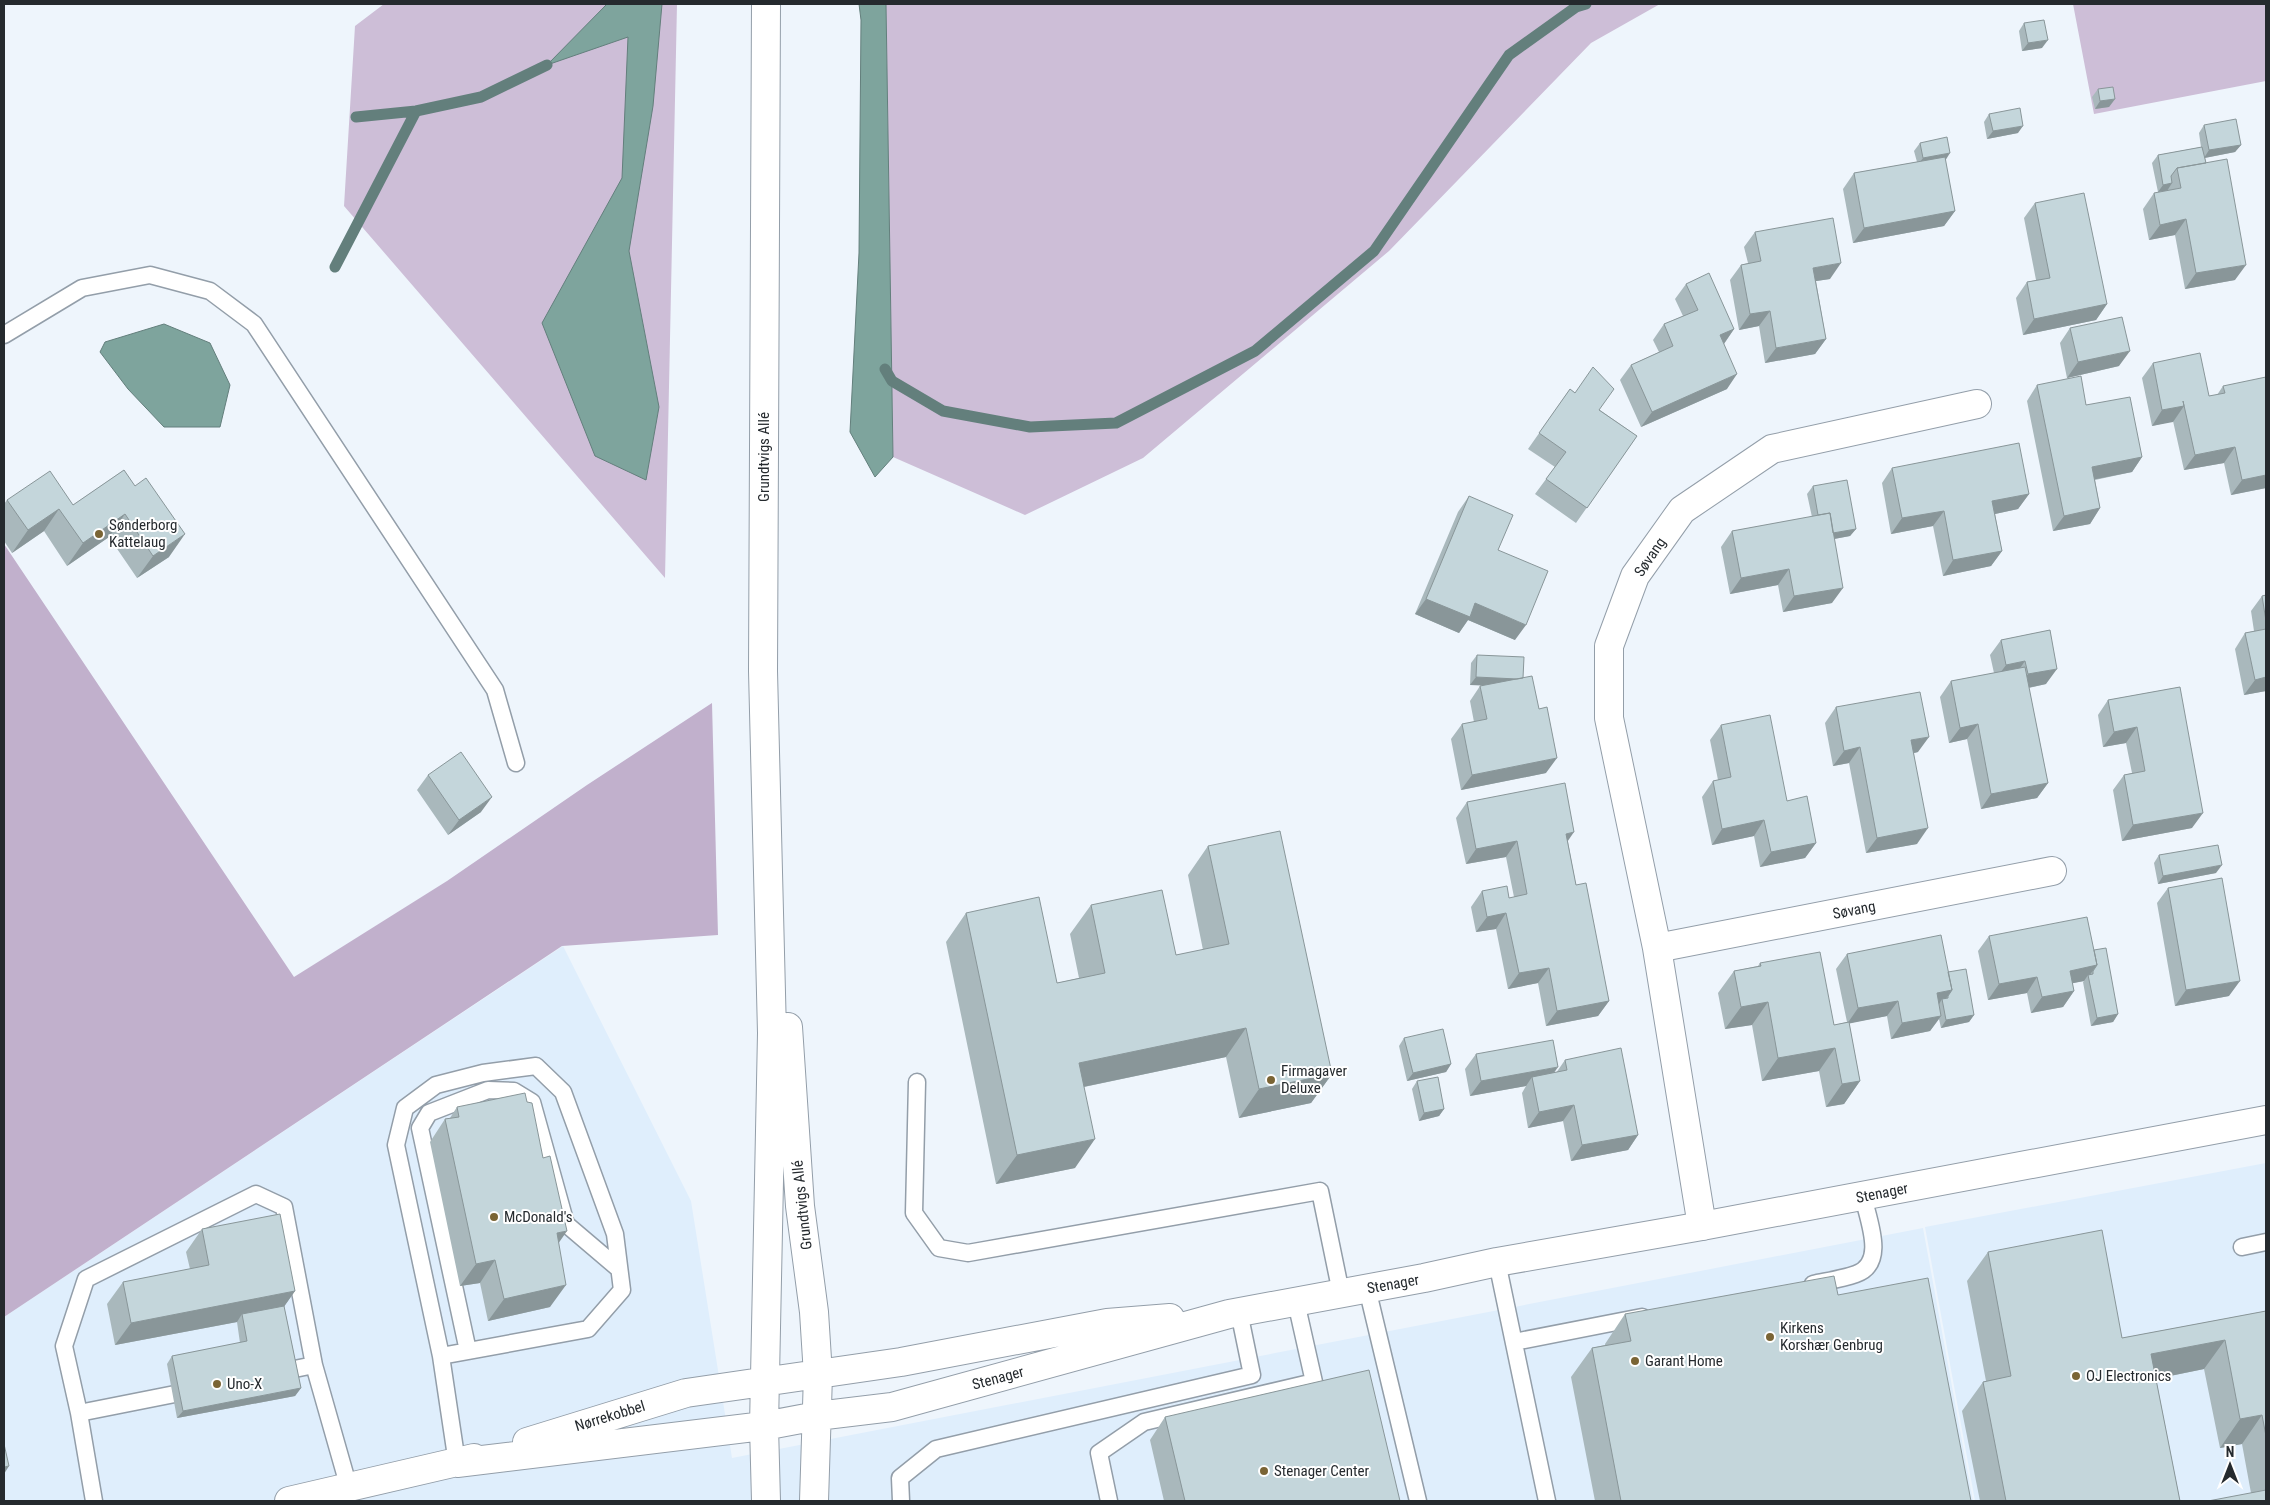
<svg xmlns="http://www.w3.org/2000/svg" width="2270" height="1505" font-family="'Roboto Condensed',sans-serif">
<style>
.built{fill:#dfeefc}
.green{fill:#cdbed7}
.forest{fill:#c1b0cc}
.water{fill:#7ea49d;stroke:#637f7c}
.lines{fill:none;stroke-linecap:round;stroke-linejoin:round}
.stream{stroke:#637f7c;stroke-width:11}
.service-casing{stroke:#939ea9;stroke-width:19}
.minor-casing{stroke:#939ea9;stroke-width:30}
.tertiary-casing{stroke:#939ea9;stroke-width:30}
.service{stroke:#fff;stroke-width:16}
.minor{stroke:#fff;stroke-width:28}
.tertiary{stroke:#fff;stroke-width:28}
.wall{fill:#a9b8bc}
.shaded-wall{fill:#899699}
.building{fill:#c4d6db;stroke:#899699}
.poi-dot{fill:#7a6434;stroke:#fff;stroke-width:2}
.labels{text-anchor:middle;stroke-width:4;stroke-linejoin:round;paint-order:stroke}
.street-label{font-size:15px;fill:#252a2e;stroke:#fff}
.poi-label{font-size:15px;fill:#252a2e;stroke:#fff;text-anchor:start}
</style>
<rect width="100%" height="100%" fill="#eef5fc"/>
<path class="built" d="M563,946l128,255 41,257 1191,-230 50,273h-1969v-184z
M2266,1163v338h-291l-50,-274z"/>
<path class="green" d="M384,4h293l-12,574 -321,-372 11,-180z
M886,4h774l-69,39 -202,208 -246,207 -118,57 -132,-58z
M2073,4h193v77l-172,33z"/>
<path class="forest" d="M4,544l290,433 153,-96 140,-96 125,-82 6,232 -156,11 -558,371z"/>
<path class="water" d="M607,4h55l-9,102 -24,145 30,156 -13,73 -51,-24 -53,-133 80,-145 6,-141 -81,28z
M859,4h27l7,453 -18,20 -25,-45 9,-179 2,-233z
M164,324l46,19 20,42 -10,42h-56l-36,-38 -28,-37 5,-10z"/>
<g class="lines">
<path class="stream" d="M356,117l60,-6 65,-14 66,-32
M335,267l81,-156
M885,369l7,12 51,30 87,16 86,-4 139,-72 119,-100 135,-196 67,-48 10,-3"/>
<g class="service-casing">
<path id="service" d="M4,335l78,-47 68,-13 60,16 44,33 241,366 21,73
M917,1082l-3,131 25,35 29,5 352,-62 21,102
M2242,1247l24,-5
M1497,1262l50,239
M1813,1284c14,-3 29,-5 43,-10 31,-11 12,-54 7,-78
M1367,1288l51,213
M1514,1342l128,-25
M468,1351l-48,-223 9,-15 59,-23 26,1 18,11 34,122 53,45
M441,1356l-45,-211 9,-37 31,-23 47,-12 53,-7 27,26 52,142 7,56 -34,39 -147,27 16,107
M275,1373l39,-8 35,123
M79,1413l-15,-67 22,-67 170,-85 28,13 30,158
M94,1501l-15,-88 116,-23
M901,1501l-1,-23 36,-29 316,-74 -13,-63
M1109,1501l-10,-48 45,-31 170,-40 -18,-80"/>
</g>
<g class="minor-casing">
<path id="minor" d="M1657,948l395,-77
M1702,1226l-45,-278 -48,-230v-72l26,-70 47,-66 90,-61 205,-45"/>
</g>
<g class="tertiary-casing">
<path id="tertiary" d="M766,4l-3,667 9,362 -8,393 2,75
M788,1027l12,179 14,106 4,63 -4,126
M527,1442l159,-49 215,-31 206,-39 63,-5
M457,1463l307,-37 53,-10 75,-9 337,-93 195,-36 73,-16 205,-36 564,-106
M289,1501l185,-43"/>
</g>
<use href="#service" class="service"/>
<use href="#minor" class="minor"/>
<use href="#tertiary" class="tertiary"/>
</g>
<path class="wall" d="M2024,23l18,25 -20,3 -3,-20z
M2098,89l17,10 -6,8 -14,2 -3,-12z
M1989,114l29,19 -31,6 -3,-17z
M2204,125l37,20 -6,7 -30,6 30,122 -50,9 -10,-54 -26,5 -6,-31 11,-16 14,-2 -1,-1 -9,2 -6,-29 6,-8 43,-8 -2,-14z
M1920,143l25,17 10,51 -11,15 -91,17 -10,-54 11,-16 63,-11 -3,-11z
M2035,203l72,101 -11,16 -73,15 -7,-37 11,-16 9,-2 -12,-62z
M1755,232l75,47 -14,2 10,58 -11,15 -50,9 -6,-37 -20,4 -9,-50 11,-15 7,-2 -4,-16z
M1686,284l48,45 -10,15 3,45 -86,38 -21,-47 11,-15 28,-13 -6,-12 11,-16 19,-8 -8,-17z
M2070,328l49,38 -52,12 -7,-35z
M2153,363l56,33 8,-1 6,-9 43,102 -35,7 -7,-32 -40,7 -11,-49 -21,5 -10,-48z
M2037,385l49,20 56,52 -10,15 -37,8 5,28 -10,16 -37,7 -26,-130z
M1570,389l67,47 -61,87 -41,-29 20,-27 -27,-18z
M1892,468l137,26 -11,15 -23,5 7,37 -11,15 -48,10 -10,-50 -42,8 -9,-51z
M124,470l45,87 -32,21 -28,-41 -42,29 -23,-35 -32,22 -8,-12v-37l3,-4 66,5z
M1813,486l43,43 -6,7 -16,3 -2,64 -49,9 -5,-27 -48,9 -9,-47 11,-16 80,-14 -5,-23z
M1469,496l29,54 17,90 -47,-20 -9,13 -44,-19 43,-102z
M2266,595v97v-1l-22,4 -9,-46 10,-16 9,-2 -3,-20 11,-15z
M2050,630l-4,54 -17,4 19,95 -11,15 -56,11 -14,-70 -18,4 -9,-46 11,-16 43,-8 -4,-18 11,-15z
M1477,655l46,23 23,95 -85,17 -10,-51 11,-15 12,-2 -4,-21 10,-15 3,-1h-13l1,-22z
M2180,687l12,141 -70,13 -9,-51 11,-15 8,-2 -6,-30 -23,4 -5,-32 10,-15z
M1836,707l82,45 -4,1 3,91 -51,9 -17,-90 -16,3 -8,-43z
M1721,725l66,76 29,42 -11,15 -45,9 -6,-31 -42,9 -10,-48 11,-16 5,-1 -8,-40z
M428,775l53,37 -33,23 -31,-45z
M1467,802l101,40 8,43 33,116 -11,15 -52,10 -8,-43 -30,6 -12,-60 -20,3 -5,-25 11,-16 27,7 5,-1 -8,-40 -40,7 -10,-46z
M1208,846l124,228 -21,29 -72,15 -13,-61 -142,30 -9,81 -79,16 -50,-242 20,-29 91,70 22,-5 -9,-44 21,-29 85,50 27,-5 -15,-75z
M2159,855l57,18 -58,11 -4,-21z
M2168,888l61,108 -54,10 -18,-103z
M1989,936l105,14 24,64 -5,8 -22,4 -8,-44 1,-1 -12,2 2,8 -11,16 -32,6 -4,-20 -39,7 -10,-49z
M1847,954l101,18 26,43 -5,7 -28,6 -2,-9 -9,12 -39,8 -4,-23 -38,7 11,58 -16,23 -18,3 -7,-36 -57,10 -10,-56 -27,4 -7,-36 16,-22 24,-5 2,-3 74,62 13,-3 -11,-53z
M1404,1038l47,26 -5,8 -39,9 -8,-35z
M1476,1054l78,19h2l9,-13 73,75 -10,15 -57,11 -8,-40 -35,7 -6,-35 4,-7 -56,10 -5,-27z
M1417,1081l27,28 -5,7 -20,5 -7,-32z
M457,1107l101,136 -8,64 -62,14 -8,-38 -20,3 -30,-144 15,-23 5,-1z
M202,1229l93,62 -11,15 17,82 -6,8 -118,22 -10,-54 5,-8 68,-13 -3,-21 -122,23 -8,-41 16,-22 67,-13 -4,-17z
M1988,1252l134,86 144,-27v190l-15,-8 -9,-49 -22,4 -16,-79 -48,10 24,122h-200l-18,-90 21,-29 3,-1 -19,-100z
M1838,1295l133,206h-376l-24,-124 21,-29 13,-3v-1l20,-30z
M1165,1417l235,84h-236l-14,-61z"/>
<path class="shaded-wall" d="M2048,40l-6,8 -20,3 6,-8z
M2115,99l-6,8 -14,2 5,-8z
M2023,126l-5,7 -31,6 6,-8z
M2241,145l-6,7 -31,6 5,-8z
M1950,153l-5,8 -28,5 6,-8z
M2172,183l-5,8 -9,1 5,-7z
M1955,211l-11,15 -91,17 11,-15z
M2186,219l-11,16 -26,5 11,-15z
M1841,263l-11,16 -27,4 10,-15z
M2246,265l-11,15 -50,9 11,-16z
M2107,304l-11,16 -73,15 11,-16z
M1770,311l-11,15 -20,4 11,-16z
M1734,329l-11,16 -3,-10z
M1826,339l-11,15 -50,9 11,-15z
M2130,351l-11,15 -52,12 11,-16z
M1737,374l-10,15 -86,38 11,-15z
M2184,406l-11,16 -21,4 10,-16z
M2235,447l-11,16 -40,7 11,-15z
M2142,457l-10,15 -51,10 11,-15z
M2266,475v13l-35,7 11,-15z
M2029,494l-11,15 -37,8 11,-16z
M2100,508l-10,16 -37,7 11,-15z
M59,509l-15,22 -32,22 16,-23z
M1944,511l-11,15 -42,8 11,-16z
M125,514l-16,23 -42,29 16,-23z
M1856,529l-6,7 -27,5 5,-7z
M185,534l-16,23 -32,21 16,-22z
M2002,551l-11,15 -48,10 10,-16z
M1789,569l-11,16 -48,9 11,-16z
M1843,588l-11,15 -49,9 11,-16z
M1426,599l49,4 51,22 -11,15 -47,-20 -9,13 -44,-19z
M2025,661l-11,16 -19,3 11,-15z
M2057,669l-11,15 -29,6 11,-16z
M1476,677l47,2 -6,8 -47,-2z
M2266,677v14l-22,4 11,-15z
M1978,724l-11,15 -18,4 11,-15z
M2137,727l-11,16 -23,4 11,-15z
M1929,737l-11,15 -17,4 10,-16z
M1860,747l-11,16 -16,3 11,-15z
M1557,758l-11,15 -85,17 11,-15z
M2048,783l-11,15 -56,11 10,-15z
M492,797l-11,15 -33,23 11,-15z
M2203,813l-11,15 -70,13 11,-16z
M1764,820l-10,16 -42,9 10,-16z
M1928,828l-11,16 -51,9 11,-15z
M1574,832l-11,16 3,-14z
M1517,841l-11,16 -40,7 10,-15z
M1816,843l-11,15 -45,9 11,-15z
M2222,865l-6,8 -58,11 5,-8z
M1506,913l-10,16 -20,3 11,-15z
M2097,965l-8,11 -1,-1 -4,6 -25,5 11,-15z
M1549,968l-11,15 -30,6 11,-16z
M2037,977l-10,16 -39,7 11,-16z
M2240,981l-11,15 -54,10 11,-16z
M1952,990l-9,13 -1,-4 -4,7 -1,-13z
M2074,991l-11,16 -32,6 11,-16z
M1609,1001l-11,15 -52,10 11,-15z
M1898,1001l-11,15 -40,8 11,-16z
M1768,1002l-16,23 -27,4 16,-22z
M2118,1014l-5,8 -22,4 6,-8z
M1974,1015l-5,7 -28,6 5,-8z
M1941,1016l-11,15 -39,8 11,-16z
M1246,1028l-20,29 -167,35 20,-29z
M1835,1048l-16,23 -57,10 16,-23z
M1451,1064l-5,8 -39,9 6,-8z
M1558,1067l-11,16 -15,-6 -6,9 -56,10 11,-15z
M1332,1074l-21,29 -72,15 20,-29z
M1860,1081l-16,23 -18,3 16,-23z
M1574,1105l-11,16 -35,7 11,-16z
M1444,1109l-5,7 -20,5 5,-8z
M1638,1135l-10,15 -57,11 11,-16z
M1095,1139l-20,29 -79,16 21,-29z
M567,1231l-16,23 6,-21z
M495,1260l-15,23 -20,3 16,-22z
M566,1285l-16,22 -62,14 16,-22z
M295,1291l-16,23h-37l-5,8 -122,23 16,-22z
M2225,1340l-21,29 -74,15 21,-30z
M301,1388l-6,8 -118,22 6,-7z
M2262,1415l-20,29 -22,4 20,-29z
M9,1466l-5,8v-7z"/>
<path class="building" d="M2044,20l4,20 -20,3 -4,-20z
M2113,87l2,12 -15,2 -2,-12z
M2020,108l3,18 -30,5 -4,-17z
M2236,119l5,26 -32,5 -5,-25z
M1947,137l3,16 -27,5 -3,-15z
M2202,147l4,16 -29,5 -6,8 1,7 -9,2 -5,-30z
M1945,157l10,54 -91,17 -10,-55z
M2227,159l19,106 -50,8 -10,-54 -26,6 -6,-32 27,-5 -4,-20z
M2084,193l23,111 -73,15 -7,-37 23,-4 -15,-75z
M1833,218l8,45 -28,5 13,71 -50,9 -6,-37 -20,3 -9,-49 20,-4 -6,-29z
M1709,273l25,56 -14,6 17,39 -85,38 -21,-47 42,-19 -9,-22 34,-14 -12,-26z
M2122,317l8,34 -52,11 -8,-34z
M2200,353l9,43 16,-3 -2,-7 43,-9v98l-24,5 -7,-33 -40,8 -12,-54 1,5 -22,4 -9,-47z
M1593,367l21,22 -15,21 38,26 -50,72 -41,-29 20,-27 -27,-19 31,-44 5,4z
M2081,376l5,29 44,-8 12,60 -50,10 8,41 -36,8 -27,-131z
M2019,443l10,51 -37,7 10,50 -49,9 -9,-49 -42,7 -10,-50z
M124,470l11,16 11,-8 39,56 -32,22 -28,-42 -42,29 -24,-34 -31,21 -21,-30 43,-29 23,34z
M1847,480l9,49 -23,4 -3,-20 -12,2 -5,-29z
M1469,496l44,19 -15,35 50,21 -22,54 -51,-22 -5,14 -44,-18z
M1830,513l13,75 -49,8 -5,-27 -48,9 -9,-47z
M2266,595v26l-4,-25z
M2266,629v48l-11,3 -10,-47z
M2050,630l7,39 -29,5 -3,-13 -19,4 -5,-25z
M1477,655l47,2 -1,21 -6,1 -41,-2z
M2025,667l23,116 -57,11 -13,-70 -18,4 -9,-47z
M1532,676l7,33 8,-2 10,51 -85,17 -10,-51 25,-5 -7,-33z
M2180,687l23,126 -70,12 -9,-50 21,-4 -8,-44 -23,5 -6,-32z
M1920,692l9,45 -18,3 17,88 -51,10 -17,-91 -16,4 -8,-44z
M1770,715l17,86 20,-5 9,47 -45,9 -7,-32 -42,9 -9,-48 18,-4 -10,-52z
M461,752l31,45 -33,23 -31,-45z
M1565,783l9,49 -8,2 10,51 10,-2 23,118 -52,10 -8,-43 -30,5 -13,-60 -19,4 -5,-26 25,-5 2,12 18,-4 -10,-53 -41,8 -9,-47z
M1280,831l52,243 -73,15 -13,-61 -167,35 16,76 -78,16 -51,-242 73,-16 18,86 48,-10 -14,-68 71,-15 14,65 53,-11 -21,-98z
M2218,845l4,20 -59,11 -4,-21z
M2222,878l18,103 -54,9 -18,-102z
M2087,917l10,48 -27,6 4,20 -32,6 -5,-20 -38,7 -10,-48z
M1941,935l11,55 -15,3 4,23 -39,7 -4,-22 -40,7 -11,-54z
M2106,948l12,66 -21,4 -9,-43 5,-1v-3l4,-6 -3,-15z
M1820,952l14,73 15,-3 11,59 -18,3 -7,-36 -57,10 -10,-56 -27,5 -7,-36 27,-5 -1,-3z
M1966,969l8,46 -28,5 -4,-21 6,-1v-2l4,-6 -4,-18z
M1443,1029l8,35 -38,9 -9,-35z
M1553,1040l5,27 -77,14 -5,-27z
M1621,1048l17,87 -56,10 -8,-40 -35,7 -7,-35 35,-7 -2,-10z
M1438,1077l6,32 -20,4 -7,-32z
M525,1093l2,9 5,1 11,55 7,-2 17,75 -10,2 9,52 -62,14 -9,-39 -19,4 -31,-145 14,-2 -2,-10z
M280,1214l15,77 -164,32 -8,-41 86,-17 -7,-36z
M2102,1230l20,108 144,-27v125l-4,-21 -22,4 -15,-79 -74,14 29,147h-174l-23,-119 28,-6 -23,-124z
M1834,1276l4,19 90,-17 43,223h-350l-29,-153 39,-7 -6,-27z
M284,1306l17,82 -118,23 -11,-55 75,-15 -5,-27z
M1369,1370l31,131h-215l-20,-84z
M4,1444l5,22 -5,1z
M2266,1490v11h-58z"/>
<g class="poi-dot">
<circle cx="99" cy="534" r="5"/>
<circle cx="1271" cy="1080" r="5"/>
<circle cx="494" cy="1217" r="5"/>
<circle cx="1770" cy="1337" r="5"/>
<circle cx="1635" cy="1361" r="5"/>
<circle cx="2076" cy="1376" r="5"/>
<circle cx="217" cy="1384" r="5"/>
<circle cx="1264" cy="1471" r="5"/>
</g>
<g class="labels">
<g class="street-label">
<text transform="translate(764 457) rotate(-90)" y="5">Grundtvigs Allé</text>
<text transform="translate(1650 557) rotate(-56)" y="5">Søvang</text>
<text transform="translate(1854 910) rotate(-11)" y="5">Søvang</text>
<text transform="translate(1882 1193) rotate(-11)" y="5">Stenager</text>
<text transform="translate(802 1205) rotate(-96)" y="5">Grundtvigs Allé</text>
<text transform="translate(1393 1284) rotate(-10)" y="5">Stenager</text>
<text transform="translate(998 1378) rotate(-15)" y="5">Stenager</text>
<text transform="translate(610 1416) rotate(-17)" y="5">Nørrekobbel</text>
</g>
<g class="poi-label">
<text x="109" y="530">Sønderborg<tspan x="109" dy="17">Kattelaug</tspan></text>
<text x="1281" y="1076">Firmagaver<tspan x="1281" dy="17">Deluxe</tspan></text>
<text x="504" y="1222">McDonald's</text>
<text x="1780" y="1333">Kirkens<tspan x="1780" dy="17">Korshær Genbrug</tspan></text>
<text x="1645" y="1366">Garant Home</text>
<text x="2086" y="1381">OJ Electronics</text>
<text x="227" y="1389">Uno-X</text>
<text x="1274" y="1476">Stenager Center</text>
</g>
</g>
<rect width="2270" height="1505" fill="none" stroke="#252a2e" stroke-width="10"/>
<g transform="translate(2230 1465)" stroke="#ffffff" stroke-width="4" paint-order="stroke">
<path d="M0-4L9 19L0 12L-9 19Z" fill="#252a2e"/>
<text y="-8" font-size="14" font-weight="bold" text-anchor="middle" fill="#252a2e">N</text>
</g>
</svg>
